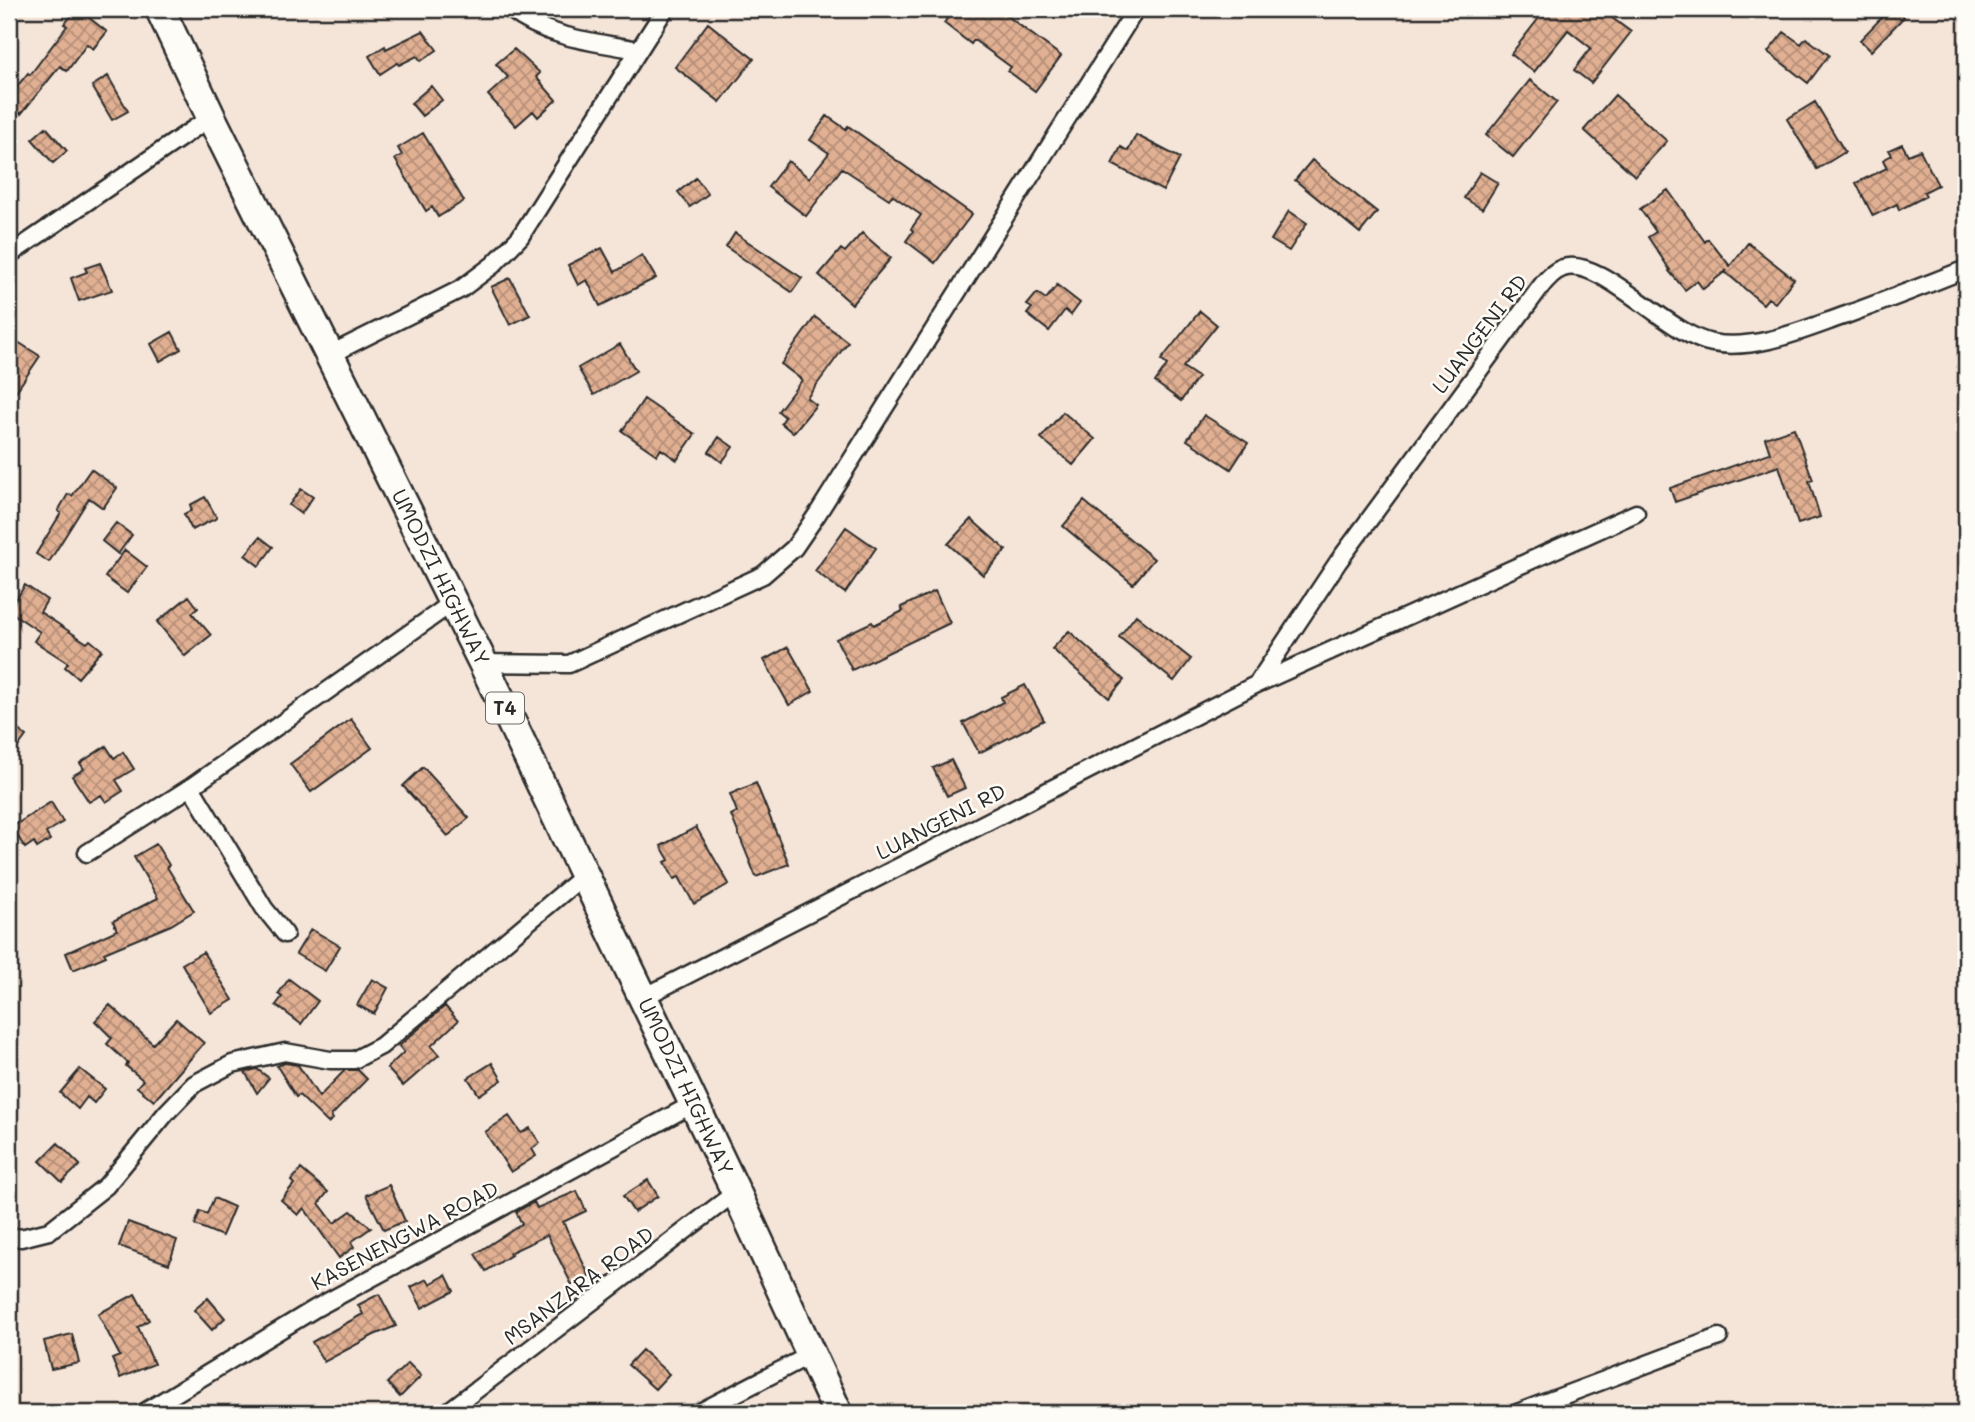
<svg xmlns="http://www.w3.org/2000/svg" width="1975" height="1422" font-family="Mali,sans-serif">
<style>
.building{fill:url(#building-cross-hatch);stroke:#2b2b2b;stroke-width:2}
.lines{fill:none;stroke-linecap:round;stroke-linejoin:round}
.minor-casing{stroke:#2b2b2b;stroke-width:21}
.trunk-casing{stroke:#2b2b2b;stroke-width:33}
.minor{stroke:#fdfcf7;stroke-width:16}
.trunk{stroke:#fdfcf7;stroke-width:28}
.labels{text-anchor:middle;stroke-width:5;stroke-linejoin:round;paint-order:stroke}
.shield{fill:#fdfcf7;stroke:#6a6a68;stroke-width:2}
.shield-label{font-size:19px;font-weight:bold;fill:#2b2b2b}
.street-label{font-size:21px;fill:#2b2b2b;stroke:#fdfcf7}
</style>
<defs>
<pattern id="building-cross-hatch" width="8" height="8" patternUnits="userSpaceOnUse" patternTransform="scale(1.75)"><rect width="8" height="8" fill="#e1b093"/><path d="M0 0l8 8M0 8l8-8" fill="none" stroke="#b78f78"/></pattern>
</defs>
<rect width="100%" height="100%" fill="#f5e5d9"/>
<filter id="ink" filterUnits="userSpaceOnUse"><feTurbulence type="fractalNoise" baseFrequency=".0143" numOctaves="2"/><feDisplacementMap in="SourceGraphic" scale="14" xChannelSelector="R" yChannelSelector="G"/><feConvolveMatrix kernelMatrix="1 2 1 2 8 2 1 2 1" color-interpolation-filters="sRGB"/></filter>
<g filter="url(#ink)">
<path class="building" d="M78,9l29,23 -14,17 -6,-5 -20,27 -7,-5 -39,48 -12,-11v-7l19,-23 2,2 37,-49 -3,-2z
M954,9h44l63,47 -26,35 -27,-20 3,-4 -37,-27 -3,4 -27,-21z
M1546,9h54l31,23 -40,51 -17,-13 17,-22 -23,-18 -34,42 -23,-18z
M1890,9h7l7,8 -33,34 -11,-11z
M708,23l46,36 -34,43 -45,-35z
M423,31l14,19 -16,11 -4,-5 -18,9 -2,-2 -17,11 -11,-18 16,-10 1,3z
M1784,32l17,12 5,-6 23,17 -21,28 -40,-31z
M514,49l26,24 -4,4 20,23 -18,17 -5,-6 -17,15 -28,-31 20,-18 -12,-13z
M108,76l20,35 -16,9 -20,-34z
M1530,80l27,22 -44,55 -27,-22z
M431,86l11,14 -20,16 -11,-13z
M1615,95l52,46 -32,35 -51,-46z
M1815,102l30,50 -28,17 -30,-50z
M827,116l19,13 2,-3 124,88 -37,49 -29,-22 7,-10 -2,-2 10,-14 -29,-20 -3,4 -47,-31 -36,48 -38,-29 20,-26 21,17 20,-25 -19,-13z
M46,127l21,24 -14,12 -21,-24z
M423,133l41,68 -26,16 -6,-10 -6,4 -31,-52 7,-4 -4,-7z
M1136,135l44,23 -17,33 -51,-27 9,-17 7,4z
M1902,144l6,11 12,-5 18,35 -14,7 2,4 -27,14 -2,-6 -24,12 -17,-33 31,-15 -4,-8 9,-5 -3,-5z
M1312,160l65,52 -17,21 -65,-53z
M1480,172l18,11 -16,26 -18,-11z
M696,178l12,16 -18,13 -12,-15z
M1668,190l37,52 3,-3 22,27 18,-23 46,36 -19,24 -7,-5 -5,6 -38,-32 2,-2 -24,19 -6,-8 -12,9 -16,-19 1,-1 -22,-33 8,-5 -16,-23z
M1289,211l18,12 -18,28 -18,-11z
M735,233l67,45 -10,14 -66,-45z
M862,233l29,25 -39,46 -33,-29 22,-26 4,3z
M602,248l13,24 27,-17 14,23 -56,28 -13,-26 -9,5 -10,-20z
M100,263l12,27 -33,11 -8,-23 16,-6 -2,-4z
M510,278l20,37 -20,10 -19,-38z
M1057,285l23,18 -9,12 -6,-5 -16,21 -22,-17 5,-6 -5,-3 10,-12 9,6z
M1200,311l17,14 -34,42 15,10 -17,24 -26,-19 12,-17 -6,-5z
M815,317l33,25 -41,56 9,7 -23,28 -12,-10 4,-6 -7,-6 24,-31 -21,-16z
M172,332l9,17 -21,12 -9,-17z
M18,342l22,14 -31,46v-47z
M620,344l16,27 -42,24 -16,-27z
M644,399l51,35 -18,26 -16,-11 -4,6 -35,-24z
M1063,412l32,27 -22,26 -32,-27z
M1204,415l44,28 -17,26 -44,-29z
M1794,428l19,52 -4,1 11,36 -22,7 -19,-58 -104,36 -5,-14 100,-35 -5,-15z
M719,437l14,10 -11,15 -13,-10z
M91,469l26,19 -14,20 -14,-10 -40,64 -13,-8 25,-41 -3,-2 10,-17 4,2z
M301,489l12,8 -12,17 -12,-9z
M205,497l12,21 -25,12 -8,-16 8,-4 -2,-5z
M1084,501l70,58 -21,25 -70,-58z
M971,519l35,31 -23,25 -35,-31z
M116,523l16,12 -14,19 -16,-13z
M846,527l30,21 -31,45 -30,-22z
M260,537l13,10 -14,19 -14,-11z
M125,550l22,17 -20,26 -22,-16z
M25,585l22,15 -7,12 47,31 3,-3 12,10 -24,28 -13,-11 3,-4 -34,-22 6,-9 -31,-21z
M935,591l15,32 -98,47 -16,-31 36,-17 2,3 29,-14 -2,-4z
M189,596l9,12 -6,5 19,22 -26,21 -28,-34z
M1136,615l55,44 -17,22 -55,-44z
M1069,631l55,49 -15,18 -57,-49z
M788,647l25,44 -24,14 -25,-45z
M1025,685l19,35 -65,33 -16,-30 40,-21 -2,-5z
M351,719l21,29 -61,44 -21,-28z
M9,723l17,13 -17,23z
M106,746l8,12 9,-6 11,17 -18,11 7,11 -17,11 -5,-7 -12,7 -17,-26 12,-7 -4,-6z
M951,760l14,28 -18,8 -14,-28z
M423,767l46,51 -21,18 -45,-50z
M756,783l33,81 -33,13 -25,-62 6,-3 -7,-18z
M51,802l12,20 -17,11 4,7 -13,8 -3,-6 -9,6 -13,-21z
M696,827l33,57 -35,20 -15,-27 -5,2 -9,-17 4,-2 -8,-14z
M156,844l13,21 -2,2 27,44 -23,14 -67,28 2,3 -33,14 -7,-17 51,-23 -4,-9 45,-23 -24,-41z
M311,929l29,17 -15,25 -29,-17z
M203,952l30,48 -22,13 -29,-49z
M289,979l29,22 -17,23 -25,-19 6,-8 -4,-3z
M372,979l16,9 -14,26 -17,-9z
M110,1005l43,39 23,-25 28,24 -50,58 -17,-14 6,-7 -17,-14 2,-3 -21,-19 5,-6 -17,-17z
M445,1006l13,15 -27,25 8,9 -36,31 -16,-18 17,-16 -5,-6z
M285,1063l13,2 21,32 26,-27h13l9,9 -36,37 2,3 -5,4 -29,-28 -3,2 -19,-31z
M492,1063l10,17 -23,15 -11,-17z
M80,1069l25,20 -11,14 -7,-6 -9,12 -18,-16z
M257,1069l12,9 -12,15 -12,-21z
M509,1116l12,17 9,-5 10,15 -8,6 4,7 -25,16 -26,-40z
M58,1143l22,22 -18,17 -22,-21z
M301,1169l27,23 -9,11 15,20 17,-12 20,17 -20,14 3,5 -15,11 -35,-50 -6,7 -17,-15 13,-16 -3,-3z
M648,1180l10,16 -24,16 -11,-16z
M389,1185l16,36 -21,9 -18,-35z
M577,1191l9,20 -23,11 27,55 -18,8 -25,-50 -38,18 2,2 -25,16 -11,-17 47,-30 -6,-12 18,-10 3,6z
M214,1198l20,9 -12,29 -27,-11 5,-14 7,3z
M128,1222l49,18 -8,24 -50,-18z
M446,1275l8,16 -32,17 -11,-21 16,-8 3,5z
M135,1294l14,26 -11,7 16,37 -34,14 -8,-19 8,-3 -22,-42z
M379,1294l17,32 -22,9 -50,27 -12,-20 51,-28 -5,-9z
M208,1298l17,20 -13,12 -18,-20z
M72,1334l7,29 -28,6 -7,-28z
M642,1350l27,24 -14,15 -27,-24z
M408,1363l13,13 -21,21 -13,-14z"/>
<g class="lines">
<g class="minor-casing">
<path id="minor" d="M510,9c36,29 84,33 129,41
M9,255l202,-138
M331,354l130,-65 32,-24 27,-28 145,-228
M483,663l86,1 194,-89 31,-27 24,-35 313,-496 2,-8
M1257,684l81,-122 201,-273c6,-8 14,-18 24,-21 37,-13 105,67 149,75 45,8 93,-14 134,-28 41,-15 80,-30 120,-46
M191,787l73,121 21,26
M87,853l104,-66 261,-184
M644,997l613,-313 379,-171
M9,1236l12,2 28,-7 57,-45 61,-74 27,-28 38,-20 53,-12 45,8h24l27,-14 202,-170
M143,1413l173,-105 377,-204
M446,1413l290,-221
M698,1413l112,-58
M1517,1413l202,-76"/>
</g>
<g class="trunk-casing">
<g id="trunk">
<path id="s1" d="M160,9l51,108 272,546 253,529 102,221"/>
</g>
</g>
<use href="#minor" class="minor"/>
<use href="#trunk" class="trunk"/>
</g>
</g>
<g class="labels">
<rect class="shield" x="486" y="692.5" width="38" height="31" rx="5"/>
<g class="shield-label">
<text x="505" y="715">T4</text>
</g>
<g class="street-label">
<text transform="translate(1480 334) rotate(-53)" y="7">LUANGENI RD</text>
<text dy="7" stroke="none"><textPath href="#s1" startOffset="634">UMODZI HIGHWAY</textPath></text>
<text transform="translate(941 822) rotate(-27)" y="7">LUANGENI RD</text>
<text dy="7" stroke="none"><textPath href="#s1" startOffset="1199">UMODZI HIGHWAY</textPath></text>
<text transform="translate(405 1236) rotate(-28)" y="7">KASENENGWA ROAD</text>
<text transform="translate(579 1286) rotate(-37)" y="7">MSANZARA ROAD</text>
</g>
</g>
<rect width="1975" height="1422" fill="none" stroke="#fdfcf7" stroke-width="35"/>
<rect x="18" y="18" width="1940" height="1387" fill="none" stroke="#2b2b2b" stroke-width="2.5" filter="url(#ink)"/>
</svg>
